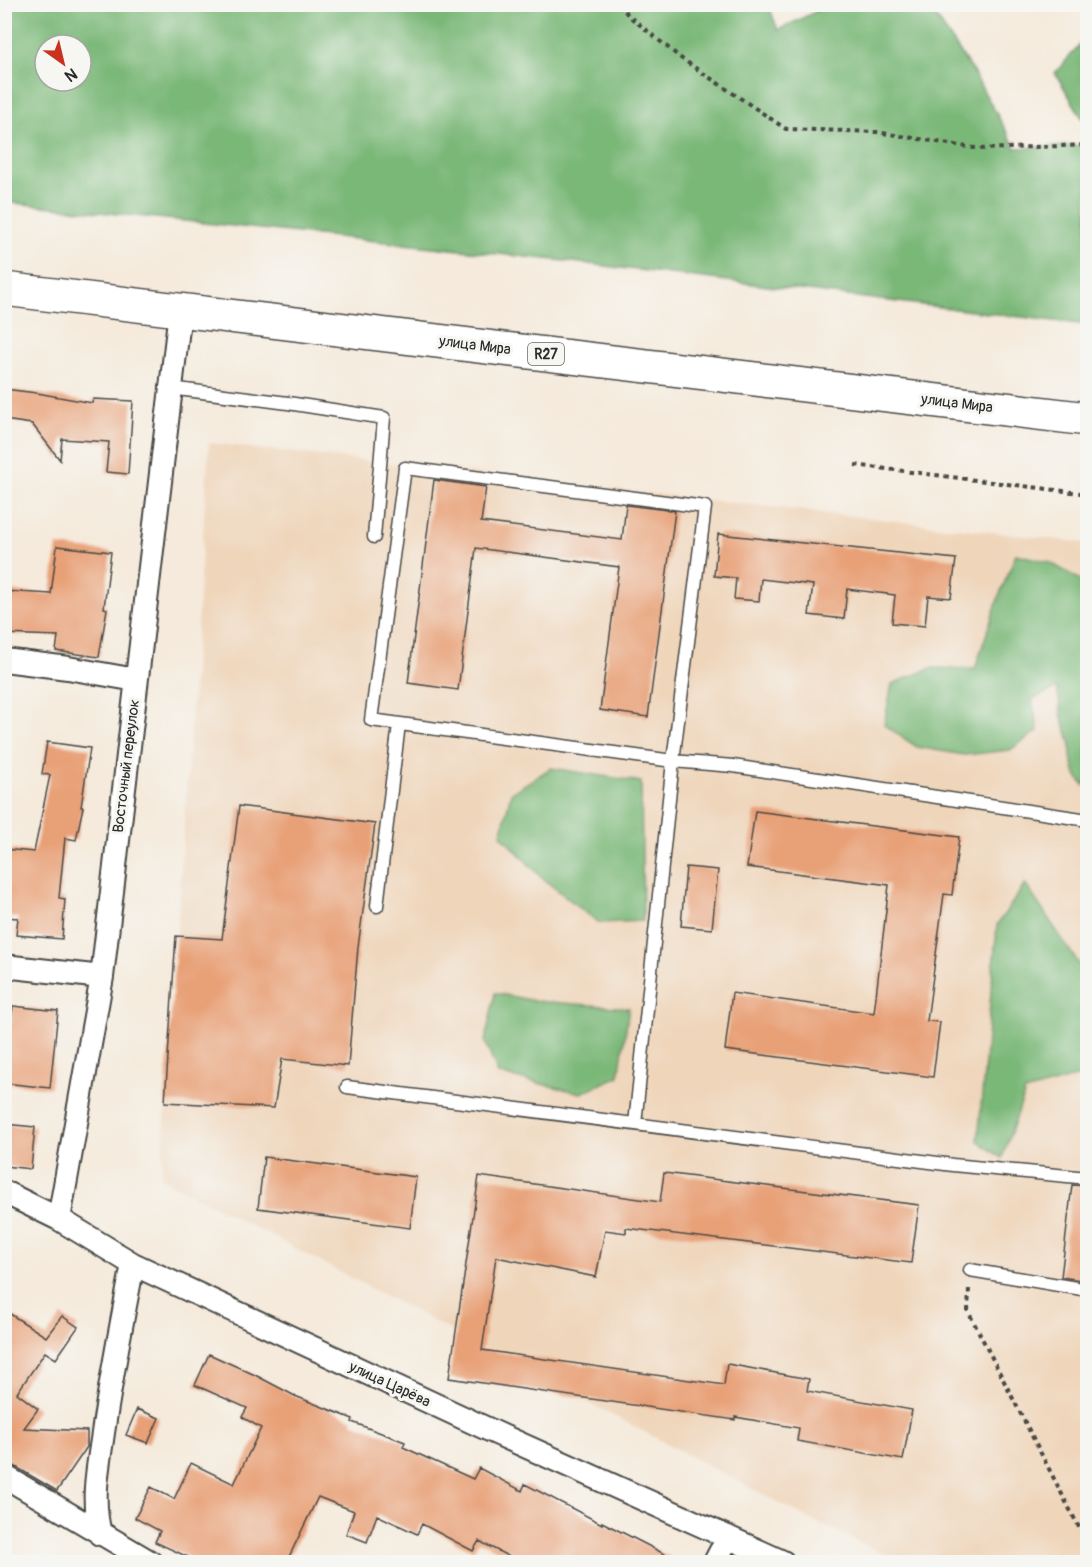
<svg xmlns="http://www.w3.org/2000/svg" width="1092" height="1567" font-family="Pangolin,sans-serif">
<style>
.built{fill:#efd6bb}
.forest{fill:#7ab878;stroke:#527252;stroke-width:1.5;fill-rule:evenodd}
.building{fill:#e8a077}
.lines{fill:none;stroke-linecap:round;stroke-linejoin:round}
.service-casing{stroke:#494845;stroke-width:15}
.minor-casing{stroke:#494845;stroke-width:26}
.primary-casing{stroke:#494845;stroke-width:36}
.path{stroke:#494845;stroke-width:4;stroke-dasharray:4.5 4.5;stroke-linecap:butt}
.service{stroke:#fff;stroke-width:12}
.minor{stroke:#fff;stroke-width:22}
.primary{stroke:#fff;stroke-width:33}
.labels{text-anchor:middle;stroke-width:6;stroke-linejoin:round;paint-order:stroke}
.shield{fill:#f6f6f2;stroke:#686867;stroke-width:1.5}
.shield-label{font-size:14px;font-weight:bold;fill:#2b2b2b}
.street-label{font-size:15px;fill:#2b2b2b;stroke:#f6f6f2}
</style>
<rect width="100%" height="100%" fill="#f6f6f2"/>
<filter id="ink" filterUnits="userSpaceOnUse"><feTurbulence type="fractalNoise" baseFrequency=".0167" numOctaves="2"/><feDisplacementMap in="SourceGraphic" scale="12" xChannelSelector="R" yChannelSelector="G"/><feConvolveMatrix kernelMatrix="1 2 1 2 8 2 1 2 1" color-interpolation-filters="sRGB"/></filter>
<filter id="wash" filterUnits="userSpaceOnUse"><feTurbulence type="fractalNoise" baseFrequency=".008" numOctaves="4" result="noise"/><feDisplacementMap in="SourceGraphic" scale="24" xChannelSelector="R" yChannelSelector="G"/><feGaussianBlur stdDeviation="1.35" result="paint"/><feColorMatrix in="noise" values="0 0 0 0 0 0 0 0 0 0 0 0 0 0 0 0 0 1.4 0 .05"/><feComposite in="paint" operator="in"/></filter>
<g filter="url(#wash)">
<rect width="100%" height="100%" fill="#f5eadb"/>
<path class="built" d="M209,443l878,100v1019h-185l-92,-43 -649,-341z"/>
<path class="forest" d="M768,4l10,26 51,-25h99l42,62 46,81 71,-3v180l-531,-65 -551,-58v-197zM45,45h36v36h-36z
M1087,37v89l-32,-53z
M1016,554l33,8 37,21 1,4 1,193 -4,6 -8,-11 -5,-18v-13l-9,-26 -5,-30 -25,11 6,32 -28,19 -46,5 -47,-8 -33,-22 8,-41 39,-16 44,1 24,-73z
M551,768l90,14 2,139 -44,2 -57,-45 -41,-43 10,-42z
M1025,884l62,92v98l-62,18 -23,66 -24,-17 19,-216z
M495,993l40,8 94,7 -10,68 -38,17 -83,-19 -13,-32z"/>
<g id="blocks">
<path class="building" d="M4,389l33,4 55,10 1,-4 40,2 -5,73 -22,-2 3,-30 -47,-3 -2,21 -28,-36 -28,-4z
M434,480l52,7 -5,35 141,18 4,-35 49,6 -27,206 -48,-7 19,-143 -143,-19 -18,142 -50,-7z
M718,534l238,25 -5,39 -23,-2 -3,30 -33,-3 3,-28 -48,-6 -3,30 -35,-4 4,-30 -52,-6 -2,22 -25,-2 2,-21 -22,-2z
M57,546l54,6 -7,56 3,1 -8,48 -43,-6 2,-15 -54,-2v-43l47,3z
M47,742l43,6 -9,59h2l-7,33 -11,-2 -6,60 6,1 -3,40 -46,-4 2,-17 -14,-1v-68l30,3 16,-77 -8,-1z
M239,806l136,18 -17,123 -10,119 -66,-7 -8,49 -109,-6 11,-166 46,3z
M755,811l204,26 -7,58 -8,-1 -17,127 13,1 -7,55 -208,-27 7,-57 142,20 15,-128 -142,-18z
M686,867l32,3 -6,59 -31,-3z
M13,1006l45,5 -8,77 -46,-5v-23h2z
M4,1124l31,3 -4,42 -27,-3z
M264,1157l152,20 -6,51 -152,-20z
M664,1173l255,32 -8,58 -285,-35v5l-21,-3 -9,47 -100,-20 -14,93 242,35 3,-21 82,15 -2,12 105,19 -9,50 -106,-19 2,-13 -64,-11v3l-286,-42 30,-202 181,26z
M1072,1185l16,1v95l-27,-4z
M4,1310l42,27 16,-21 16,11 -22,32 -11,-7 -28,41 21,16 -14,19 63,3v16l-30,44 -46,-27 -7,-1z
M209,1354l46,21 40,21 58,23 -1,3 53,20 -2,5 70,32 6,-11 43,23 3,-7 77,40v-2l80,41h-161l-42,-22 -6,10 -51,-27 -5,10 -40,-19 -10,27 -21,-8 8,-23 -36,-14 -32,66h-85l-46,-21 5,-11 -25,-13 16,-31 23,12 17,-36 43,21 27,-56 -19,-11 5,-9 -52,-23z
M137,1409l22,9 -11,25 -22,-8z"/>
</g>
</g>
<g filter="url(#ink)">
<use href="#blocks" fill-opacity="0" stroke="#494845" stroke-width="1.5"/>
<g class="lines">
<g class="service-casing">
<path id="service" d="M170,388l118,15 96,15 -10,119
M377,906l22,-182
M347,1087l606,78 135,13
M635,1124l38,-363 32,-254 -300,-39 -34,252 302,41 60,5 355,54
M970,1270l118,20"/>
</g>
<g class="minor-casing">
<path id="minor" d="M4,660l64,8 68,12
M4,966l98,11
M4,1192l55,27 74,45 363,169 287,129
M59,1219l43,-242 78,-666
M4,1476l146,86
M100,1534c-9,-36 -2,-65 3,-101 8,-56 19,-112 30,-169
M715,1562l13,-25"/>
</g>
<g class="primary-casing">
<path id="primary" d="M4,289l1084,130"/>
</g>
<path class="path" d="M619,4l10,12 53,43 104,70 91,3 103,17 108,-4
M855,465l233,29
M969,1289l-1,22 120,234"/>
<use href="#service" class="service"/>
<use href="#minor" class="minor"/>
<use href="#primary" class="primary"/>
</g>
</g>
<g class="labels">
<rect class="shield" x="528" y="343" width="36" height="22" rx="4.5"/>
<g class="shield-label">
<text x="546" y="359">R27</text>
</g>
<g class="street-label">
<text transform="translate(475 345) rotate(7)" y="5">улица Мира</text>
<text transform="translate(957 403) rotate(7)" y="5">улица Мира</text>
<text transform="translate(126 766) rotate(-83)" y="5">Восточный переулок</text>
<text transform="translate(390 1384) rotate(25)" y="5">улица Царёва</text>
</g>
</g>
<rect width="1092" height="1567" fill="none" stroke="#f6f6f2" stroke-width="24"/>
<g transform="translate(63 63) rotate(146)"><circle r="28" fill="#f6f6f2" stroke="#a5a5a2" stroke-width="1.5"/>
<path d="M0-4.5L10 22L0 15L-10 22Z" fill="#c8321e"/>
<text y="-9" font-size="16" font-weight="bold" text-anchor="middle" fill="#2b2b2b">N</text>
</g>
</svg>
